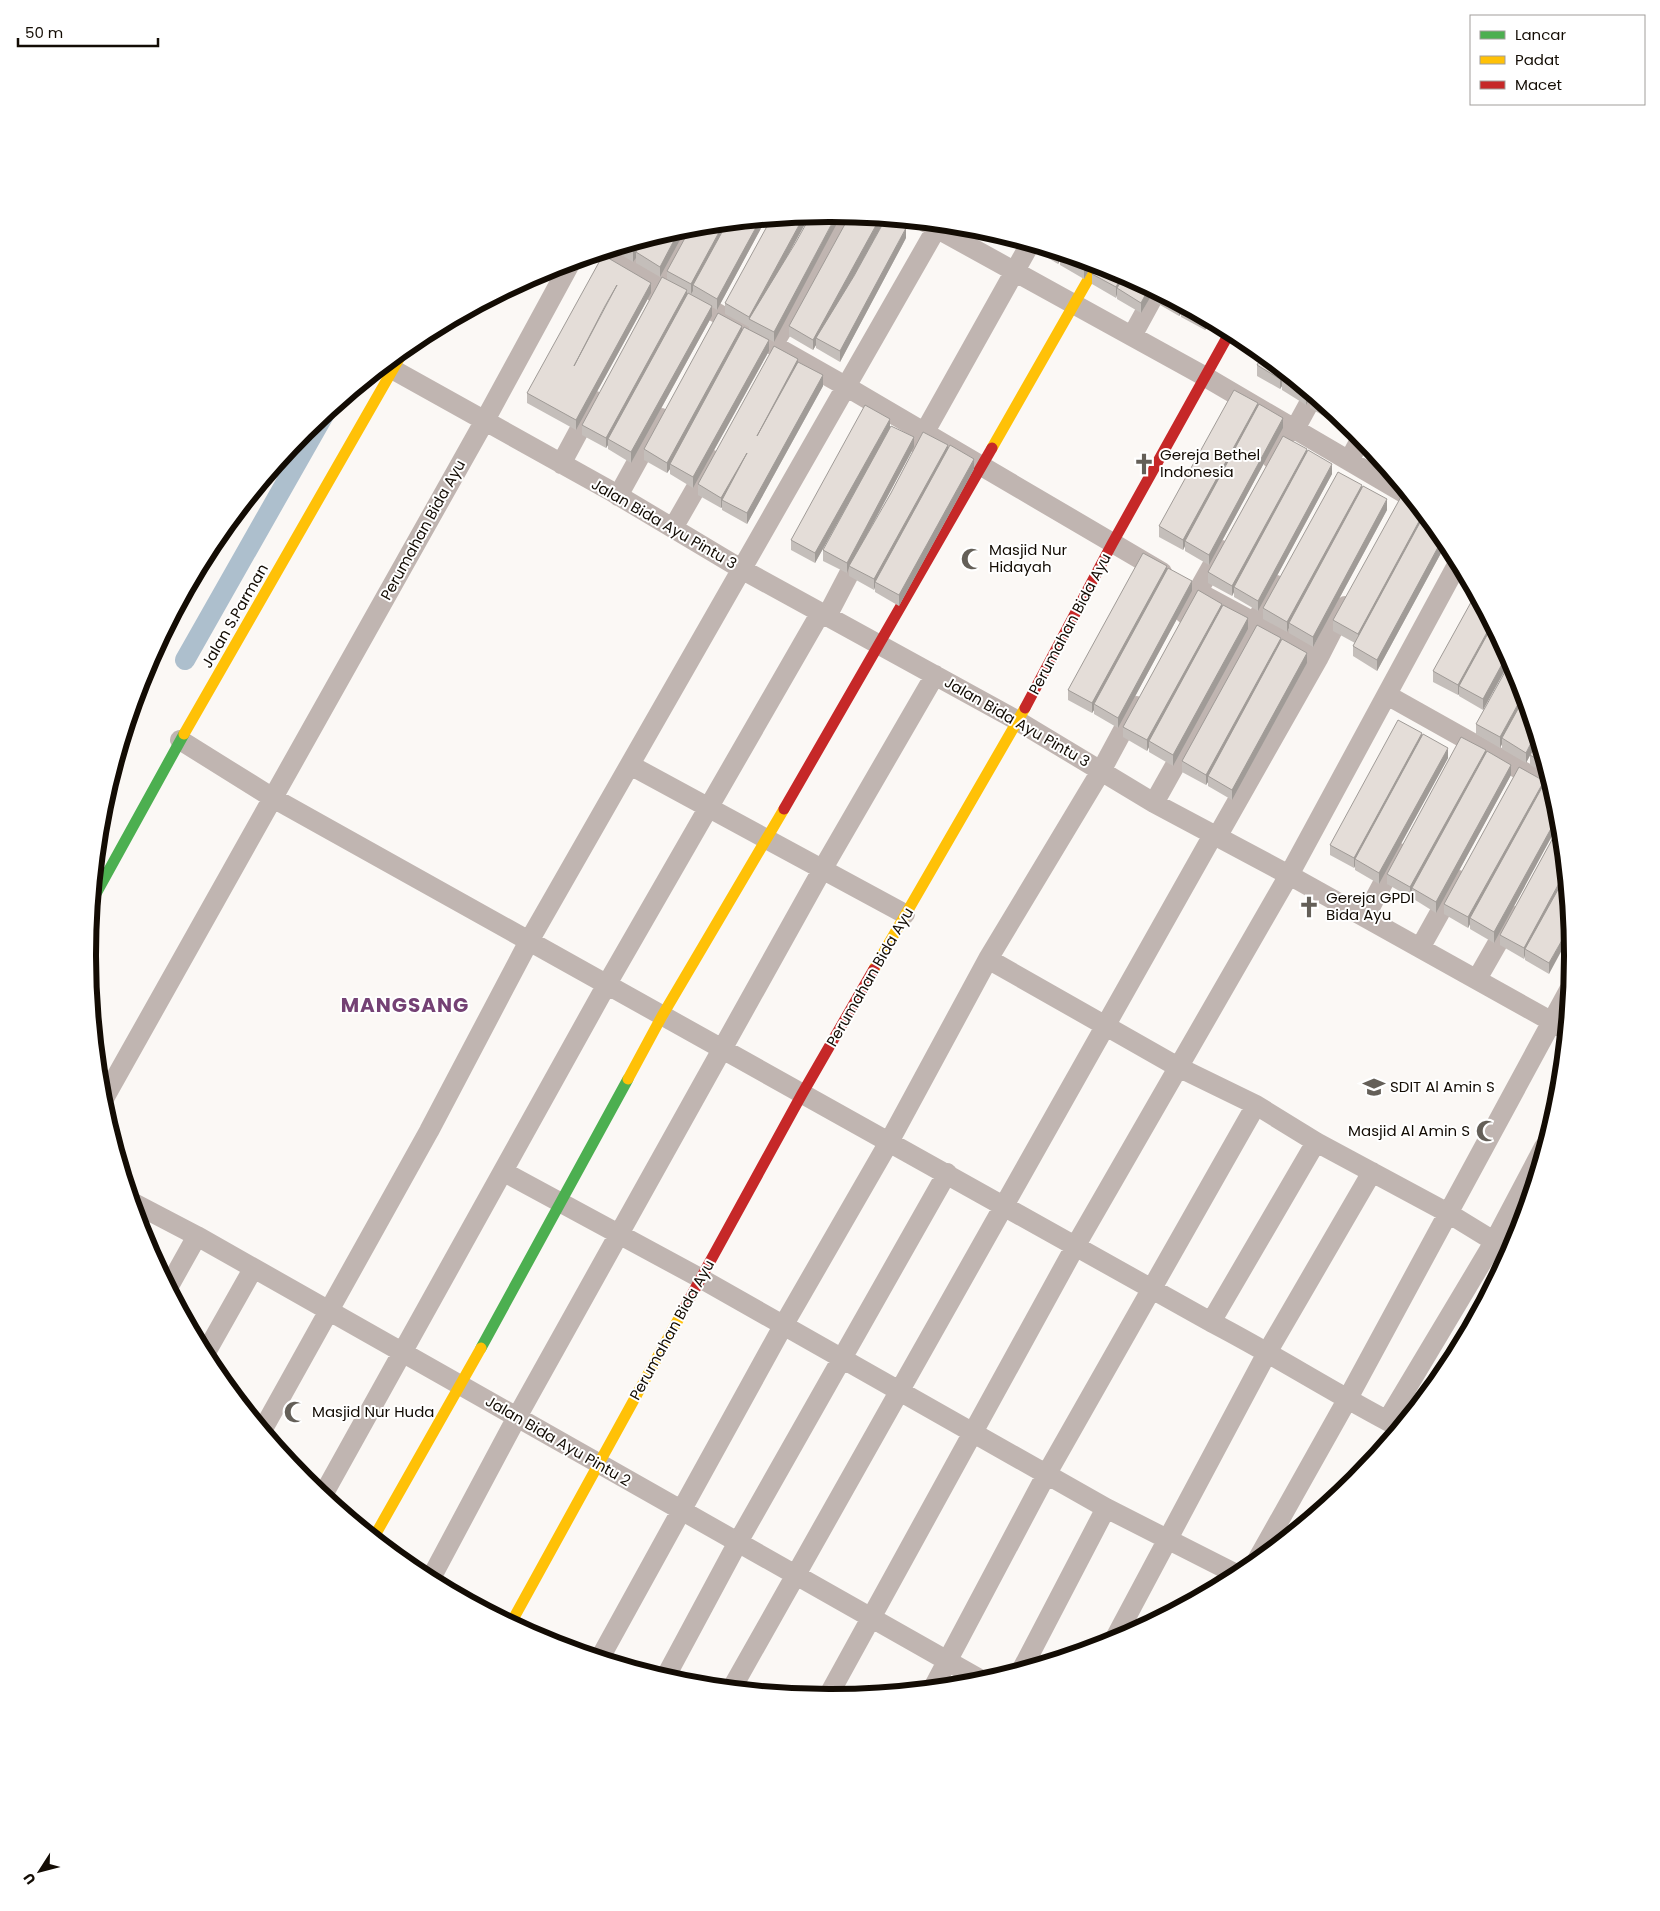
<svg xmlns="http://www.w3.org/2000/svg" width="1660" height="1911" font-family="Poppins,sans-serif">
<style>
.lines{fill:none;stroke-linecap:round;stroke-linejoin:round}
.canal{stroke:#adbfcd;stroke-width:20}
.street{stroke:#c0b5b1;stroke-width:20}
.fast{stroke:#4caf50;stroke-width:11}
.slow{stroke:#ffc107;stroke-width:11}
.jam{stroke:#c62828;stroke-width:11}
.wall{fill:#c4beba}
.shaded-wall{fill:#a09b97}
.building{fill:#e4ddd8;stroke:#a09b97;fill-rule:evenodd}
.labels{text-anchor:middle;stroke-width:4;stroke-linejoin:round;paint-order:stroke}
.poi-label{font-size:15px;fill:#130c04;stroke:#fff;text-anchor:start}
.street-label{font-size:15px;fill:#130c04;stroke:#fff}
.district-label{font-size:20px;font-weight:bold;letter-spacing:1px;fill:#744174;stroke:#fff}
.rim{fill:none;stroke:#130c04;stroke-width:6}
</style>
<rect width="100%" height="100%" fill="#fbf8f5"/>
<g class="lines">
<path class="canal" d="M185,660l139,-245"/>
<path class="street" d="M925,222l279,154 205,120
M608,251l239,136 315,185
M655,293l36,-66
M1132,336l24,-44
M773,345l79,-130
M392,369l217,121 134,80 275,151 136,82 135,72 276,154
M1295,429l18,-33
M918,444l112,-200
M1272,459l18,-33
M1349,461l12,-23
M561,464l34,-63
M618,496l43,-78
M673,528l39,-68
M1198,592l121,65
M1185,614l36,-64
M827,616l35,-67
M1387,695l164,92
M180,740l93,58 938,524c64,33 124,72 188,105
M630,765l275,149
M1154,803l122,-218
M1217,837l102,-180 26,-51
M1365,917l34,-64
M1420,948l38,-68
M988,959l190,108 78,38 60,37 132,71 62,38
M1477,979l36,-63
M102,1102l382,-680 87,-160
M504,1172l196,106 406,230 132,67
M132,1202l65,34 786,445
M169,1286l28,-50
M1211,1322l105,-180
M205,1354l48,-85
M1387,1421l107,-179 50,-95
M263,1429l166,-298 100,-190 410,-717
M323,1495l284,-511 214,-372
M1256,1562l91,-162 222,-410
M430,1580l87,-163 305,-547 113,-195
M1113,1642l155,-291 104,-179
M600,1658l183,-332 106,-184 99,-183 113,-188 35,-65
M1022,1669l84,-161
M665,1678l73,-136 209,-369
M732,1688l481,-853
M933,1688l113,-213 210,-370
M827,1698l249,-453 213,-370 169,-312"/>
<path class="fast" d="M93,899l91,-165
M481,1348l147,-269"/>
<path class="slow" d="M992,448l105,-184
M184,734l220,-384
M874,969l151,-261
M628,1079l34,-63 122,-207
M374,1537l107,-189
M511,1623l173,-314"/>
<path class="jam" d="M1025,708l87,-164 118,-212
M784,809l208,-361
M684,1309l118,-215 72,-125"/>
</g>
<path class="wall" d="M810,215l-20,36 -16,91 -25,-13v-3v1l-24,-13v-11z
M882,218v7l-32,58 56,-45 -66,124 -24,-14v-3l-3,5 -24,-14v-10z
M766,219l-49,91 -5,-3v9l-81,147 -23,-14v-4l-2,3 -24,-13v-10l85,-146v-8z
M687,227l-27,50 -24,-14v-5l-3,4 -21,-13z
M1035,245l58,18 -9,16 -24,-14v-5l-2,4 -23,-14z
M1092,274l62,17 -13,22 -24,-14v-5l-1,4 -24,-14z
M1155,292l55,29 -5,9 -24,-13v-3l-2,2 -24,-14z
M651,293l-75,137 -49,-27v-10z
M742,330l27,21 -76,137 -23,-14v-5l-3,4 -23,-13v-11z
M1263,355l92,76 4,6 -24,-15v-4l-1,4 -24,-14v-10l-4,7 -24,-15v-4l-2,3 -23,-13v-11z
M798,363l25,23 -76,138 -25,-14v-3l-1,1 -23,-13v-11z
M1258,407l25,21 -74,137 -24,-14v-5l-2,4 -24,-13v-11z
M890,428l24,19 -48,90 82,-88 26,20 -75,137 -24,-14v-5l-1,3 -25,-14v-8l-2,5 -24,-12v-11l41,-75 -49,88 -24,-13v-10z
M1307,452l25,22 -74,137 -24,-14v-5l-2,4 -24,-13v-11z
M1362,488l25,22 -74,137 -24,-14v-5l-2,4 -24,-13v-11z
M1413,501l34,41 -70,129 -24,-15v-10l2,-3 -22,-12v-11z
M1167,570l25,21 -74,137 -24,-14v-4l-2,3 -24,-13v-10z
M1222,607l26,22 -75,137 -24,-14v-5l-2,4 -24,-14v-10z
M1281,641l26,22 -75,137 -24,-14v-4l-2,3 -24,-13v-11z
M1510,661l-27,49 -24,-14v-2l-1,1 -25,-13v-11z
M1476,724l61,18 -11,21 -24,-14v-5l-2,4 -24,-14z
M1422,736l26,22 -69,126 -24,-14v-4l-1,2 -24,-13v-10z
M1537,742l11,33 -18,-10v-10z
M1486,754l25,21 -75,138 -24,-15v-4l-2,3 -23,-13v-10z
M1544,784l14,27 1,12 -65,120 -24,-14v-5l-2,4 -24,-14v-10z
M1560,825l-11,149 -24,-14v-5l-1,4 -24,-14v-10z"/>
<path class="shaded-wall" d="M837,214h5l-68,128v-10z
M810,215l-58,105 -3,-1v8v-10l55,-101z
M880,218h2v7l-63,115 -3,-2v7l-3,5v-10z
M766,219l-49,91v-11l43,-79z
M724,223h6l-37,62v6l-2,3v-10z
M687,227l-27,50v-10l20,-38z
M906,228v10l-66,124v-11z
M646,239l-10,13v6l-3,4v-11l6,-10z
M1058,253h1l4,1h-3v6l-2,4z
M1088,262l5,1 -9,16v-10z
M1123,274l4,3 -10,11v6l-1,4v-11z
M651,283v10l-75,137v-10z
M1149,288l5,3 -13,22v-10z
M687,290v10l-79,139v6l-2,3v-10z
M1179,305h1l4,2 -3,-1v8l-2,2z
M712,306v10l-81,147v-11z
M1206,318l4,3 -5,9v-10z
M742,326v11l-72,127v5l-3,4v-10z
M769,340v11l-76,137v-11z
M798,359v10l-41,67z
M1284,372l4,3 -6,5v6l-2,3v-10z
M823,375v11l-76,138v-11z
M1308,392l4,3 -6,10v-11z
M1258,403v10l-73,128v5l-2,4v-10z
M1334,413l1,1v4l-1,4z
M1283,418v10l-74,137v-10z
M890,419v10l-75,134v-10z
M914,437v10l-64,119h-1v2l-2,5v-10z
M948,445v11l-73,126v5l-1,3v-11z
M1307,449v10l-73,128v5l-2,4v-10z
M747,453l-25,47v7l-1,1v-10z
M974,459v10l-75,137v-11z
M1332,464v10l-74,137v-10z
M1362,485v10l-73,128v5l-2,4v-10z
M1387,499v11l-74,137v-10z
M1423,514l3,3 -68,127v-10z
M1443,538l4,4 -70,129v-11z
M1167,566v11l-73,127v6l-2,3v-10z
M1192,581v10l-74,137v-10z
M1222,604v10l-73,127v6l-2,4v-11z
M1248,618v11l-75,137v-11z
M1491,625l3,5 -35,56v8l-1,1v-10z
M1281,638v10l-73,128v6l-2,3v-10z
M1307,653v10l-75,137v-10z
M1507,655l3,6 -27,49v-11z
M1523,695l2,7 -23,36v6l-2,4v-11z
M1422,733v11l-67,115v7l-1,2v-10z
M1535,735l2,7 -11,21v-10z
M1448,748v10l-69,126v-11z
M1486,750v11l-74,127v6l-2,3v-10z
M1511,765v10l-75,138v-11z
M1544,781v10l-74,127v6l-2,4v-11z
M1559,814v9l-65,120v-11z
M1564,874l1,9 -40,66v6l-1,4v-11z
M1570,926v9l-21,39v-11z"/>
<path class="building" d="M830,213l7,1 -63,118 -25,-13 47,-77 15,-27z
M850,215l30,3 -67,122 -24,-14z
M804,216l-55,101 -24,-14 46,-84z
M886,218l8,1 12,9 -66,123 -24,-13 38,-62z
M760,220l-43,79 -24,-14 34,-62z
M724,223l-33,61 -24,-13 24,-44z
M680,229l-20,38 -24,-15 6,-12z
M639,241l-6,10 -9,-5z
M1061,253l27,9 -4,7 -24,-15z
M603,255l48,28 -75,137 -49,-27zM617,285l-43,81 31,-60z
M1097,264l17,6 9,4 -7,13 -24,-13z
M1125,275l24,13 -8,15 -24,-15z
M662,277l25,13 -81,148 -24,-13z
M688,293l24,13 -81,146 -23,-13z
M1181,305l25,13 -1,2 -24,-14z
M718,313l24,13 -75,137 -23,-14z
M744,327l25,13 -76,137 -23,-13z
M774,346l24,13 -41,77 41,-74 25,13 -76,138 -25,-13 25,-47 -26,45 -23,-14z
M1263,355l21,17 -4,7 -23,-14z
M1286,374l22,18 -2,2 -24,-14z
M1234,390l24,13 -75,137 -24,-14z
M1311,395l16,12 -17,-9z
M1259,404l24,14 -74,137 -24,-14z
M865,405l25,14 -75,134 -24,-13z
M891,426l23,11 -67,126 -24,-13z
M923,432l25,13 -74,134 -25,-13 42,-73z
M1283,436l24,13 -75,137 -24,-14z
M950,445l24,14 -75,136 -24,-13z
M1308,450l24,14 -74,137 -24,-14z
M1338,472l24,13 -75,137 -24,-14z
M1363,486l24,13 -74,138 -24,-14z
M1402,495l11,6 10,13 -65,120 -25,-14z
M1424,515l19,23 -66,122 -24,-14z
M1143,553l24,13 -75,137 -24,-13z
M1168,568l24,13 -74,137 -24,-14z
M1198,590l24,14 -75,136 -24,-13z
M1475,595l16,30 -33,60 -25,-14z
M1223,605l25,13 -75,137 -24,-14z
M1257,625l24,13 -75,137 -24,-14z
M1492,626l15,29 -24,44 -24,-13z
M1282,639l25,14 -75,137 -24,-14z
M1511,661l5,11 7,23 -23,42 -24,-13z
M1524,698l11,37 -9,18 -24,-15z
M1398,720l24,13 -68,125 -24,-13z
M1423,734l25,14 -69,125 -24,-14z
M1461,737l25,13 -76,137 -23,-13z
M1537,742l7,21 -14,-8z
M1487,751l24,14 -75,137 -24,-14z
M1519,767l25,14 -76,136 -24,-13z
M1545,782l5,3 9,29 -65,118 -24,-14z
M1560,825l4,49 -40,74 -24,-13z
M1565,877l5,49 -21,37 -24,-14z"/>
<defs>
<g id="church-bare" transform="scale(1.725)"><path d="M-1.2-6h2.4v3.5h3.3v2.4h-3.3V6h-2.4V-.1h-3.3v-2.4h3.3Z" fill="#645f58" stroke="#fff" stroke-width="2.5" paint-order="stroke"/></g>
<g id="mosque-bare" transform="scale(1.725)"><path d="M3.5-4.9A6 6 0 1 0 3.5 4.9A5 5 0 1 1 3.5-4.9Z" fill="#645f58" stroke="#fff" stroke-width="2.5" paint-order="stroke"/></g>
<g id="school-bare" transform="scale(1.725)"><path d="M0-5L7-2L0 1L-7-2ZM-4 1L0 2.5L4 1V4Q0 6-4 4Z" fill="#645f58" stroke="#fff" stroke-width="2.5" paint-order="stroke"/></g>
</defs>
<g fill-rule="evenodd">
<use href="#church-bare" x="1144" y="464"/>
<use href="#mosque-bare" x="972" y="559"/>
<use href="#church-bare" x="1309" y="907"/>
<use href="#school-bare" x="1374" y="1087"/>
<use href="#mosque-bare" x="1487" y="1131"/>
<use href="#mosque-bare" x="295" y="1412"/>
</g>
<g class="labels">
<g class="poi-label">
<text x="1160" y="460">Gereja Bethel<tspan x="1160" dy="17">Indonesia</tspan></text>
<text x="989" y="555">Masjid Nur<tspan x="989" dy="17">Hidayah</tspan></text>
<text x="1326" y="903">Gereja GPDI<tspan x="1326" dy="17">Bida Ayu</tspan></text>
<text x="1390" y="1092">SDIT Al Amin S</text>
<text x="1470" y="1136" text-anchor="end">Masjid Al Amin S</text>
<text x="312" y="1417">Masjid Nur Huda</text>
</g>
<g class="street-label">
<text transform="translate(664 524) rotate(30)" y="5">Jalan Bida Ayu Pintu 3</text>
<text transform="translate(423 530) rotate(-61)" y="5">Perumahan Bida Ayu</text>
<text transform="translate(235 616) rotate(-60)" y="5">Jalan S.Parman</text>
<text transform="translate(1070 624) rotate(-62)" y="5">Perumahan Bida Ayu</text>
<text transform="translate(1017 722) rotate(30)" y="5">Jalan Bida Ayu Pintu 3</text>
<text transform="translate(870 977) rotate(-60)" y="5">Perumahan Bida Ayu</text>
<text transform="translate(672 1330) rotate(-61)" y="5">Perumahan Bida Ayu</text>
<text transform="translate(558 1441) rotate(30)" y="5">Jalan Bida Ayu Pintu 2</text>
</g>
<g class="district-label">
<text x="405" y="1012">MANGSANG</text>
</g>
</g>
<path d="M0 0H1660V1911H0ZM829 222H831A733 733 0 0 1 1564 955V956A733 733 0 0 1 831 1689H829A733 733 0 0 1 96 956V955A733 733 0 0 1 829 222Z" fill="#fff" fill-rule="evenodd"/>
<path class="rim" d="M829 222H831A733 733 0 0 1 1564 955V956A733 733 0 0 1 831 1689H829A733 733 0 0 1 96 956V955A733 733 0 0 1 829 222Z"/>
<rect x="1470" y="15" width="175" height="90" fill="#ffffff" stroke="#a19e9b"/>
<rect x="1480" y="31" width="25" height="8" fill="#4caf50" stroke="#a19e9b"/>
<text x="1515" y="40" font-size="15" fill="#130c04">Lancar</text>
<rect x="1480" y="56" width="25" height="8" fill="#ffc107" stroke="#a19e9b"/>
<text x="1515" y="65" font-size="15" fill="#130c04">Padat</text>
<rect x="1480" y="81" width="25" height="8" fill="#c62828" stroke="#a19e9b"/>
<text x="1515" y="90" font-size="15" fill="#130c04">Macet</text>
<g transform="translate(40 1871) rotate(234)" stroke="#ffffff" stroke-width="4" paint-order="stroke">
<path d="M0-4L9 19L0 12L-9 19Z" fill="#130c04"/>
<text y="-8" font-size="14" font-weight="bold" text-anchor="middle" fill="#130c04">U</text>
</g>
<path d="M18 38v8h140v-8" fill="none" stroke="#130c04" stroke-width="2.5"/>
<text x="25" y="38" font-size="15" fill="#130c04" stroke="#ffffff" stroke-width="4" paint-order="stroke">50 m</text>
</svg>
